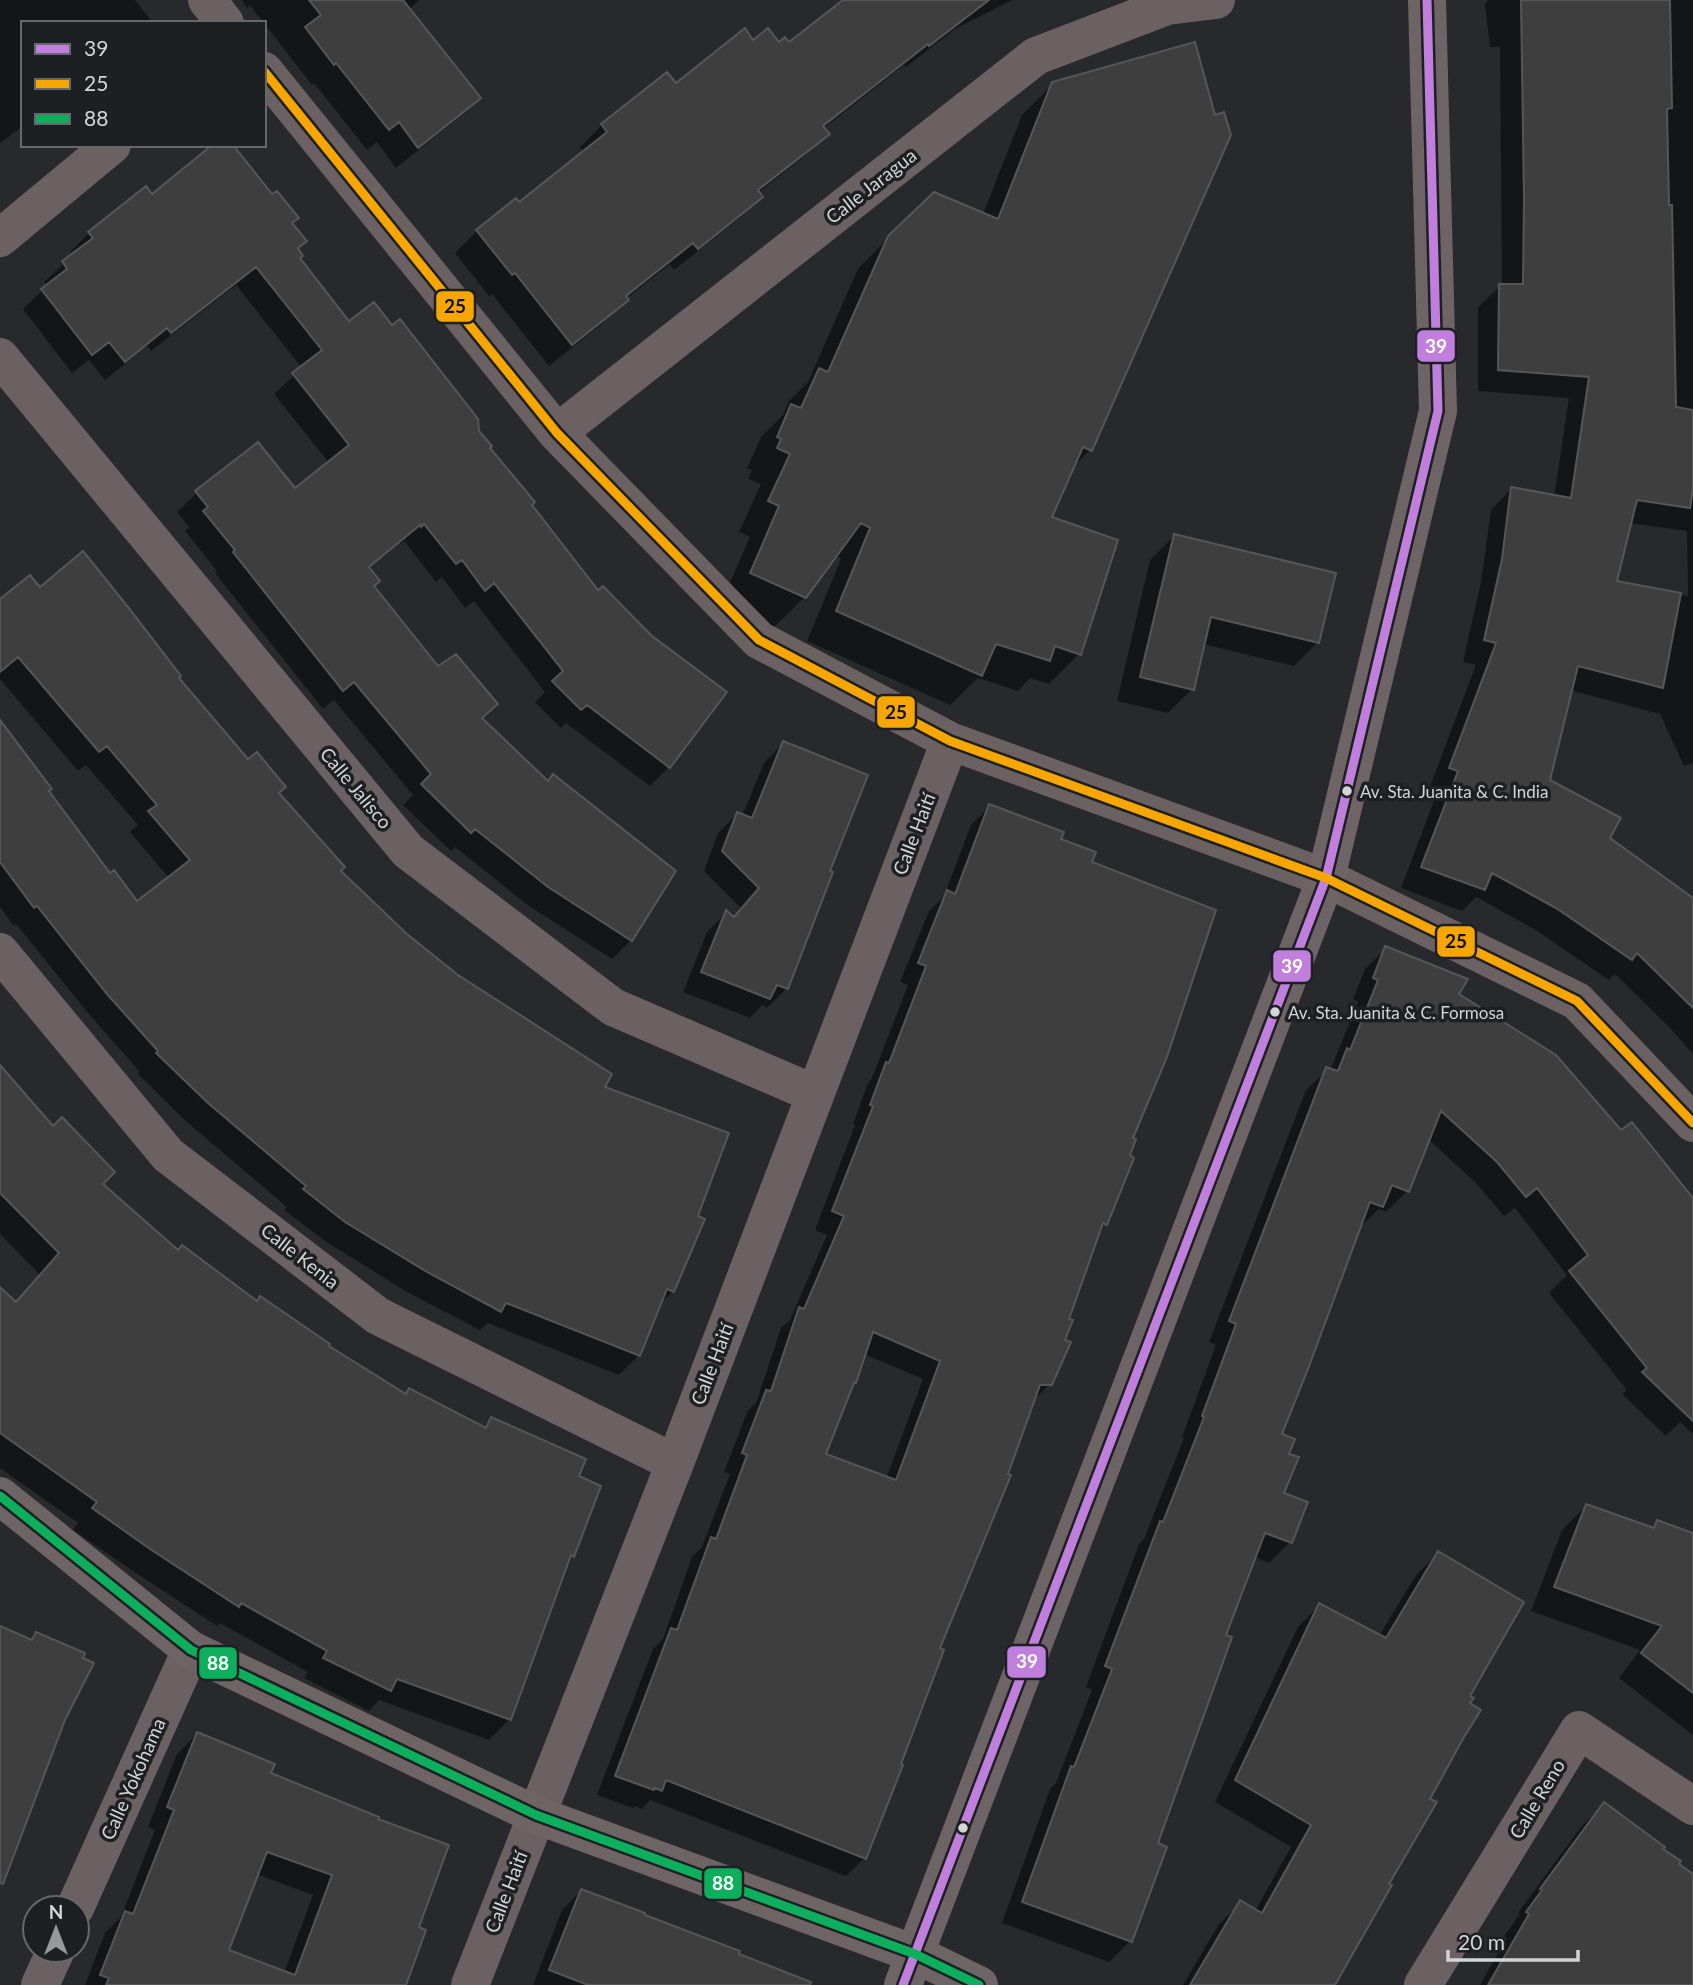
<svg xmlns="http://www.w3.org/2000/svg" width="1693" height="1985" font-family="Lato,sans-serif">
<style>
.shadow{fill:#0007;fill-rule:evenodd}
.building{fill:#3e3e3f;stroke:#565656;stroke-width:2;fill-rule:evenodd}
.lines{fill:none;stroke-linecap:round;stroke-linejoin:round}
.street{stroke:#6c6162;stroke-width:38}
.secondary{stroke:#6e6465;stroke-width:38}
.bus-1-casing{stroke:#1d2023;stroke-width:14}
.bus-2-casing{stroke:#1d2023;stroke-width:14}
.bus-3-casing{stroke:#1d2023;stroke-width:14}
.bus-1{stroke:#c07fdc;stroke-width:9}
.bus-2{stroke:#f7a600;stroke-width:9}
.bus-3{stroke:#0daf5c;stroke-width:9}
.bus-dot{fill:#d3d5d7;stroke:#1d2023;stroke-width:2.5}
.labels{text-anchor:middle;stroke-width:7;stroke-linejoin:round;paint-order:stroke}
.bus-label{font-size:17px;fill:#d3d5d7;stroke:#1d2023;text-anchor:start}
.street-label{font-size:19px;fill:#d3d5d7;stroke:#1d2023}
.line-badge{stroke:#1d2023;stroke-width:2.5}
.badge-label{font-size:19px;text-anchor:middle;font-weight:bold;fill:#fff}
.pale-badge-label{font-size:19px;text-anchor:middle;font-weight:bold;fill:#111}
</style>
<rect width="100%" height="100%" fill="#27292c"/>
<path class="shadow" d="M0,0h135l15,19 -3,4h-124v103l-23,17z
M242,0h177l-10,10 69,88 -21,21 -61,49 -19,-26 -10,8 -53,-67 -2,2 -62,-80 -3,3z
M845,0h167l-57,29 -49,38 -2,-2 -81,64 4,5 -22,22 -47,37 3,4 -23,22 -64,51 -4,-6 -44,35 -22,23 -55,44 -57,-72 -3,2 -34,-43 22,-22 42,-27 65,-52 -4,-5 22,-22 64,-51 9,11 78,-43 36,3z
M1488,0h205v763l-9,3 -24,-52 -90,-24 -22,91 60,58 85,61v154l-25,-28 -53,-52 -6,6 -75,-51 -58,-32 -14,14 -61,-23 36,-95 -8,-4 47,-124 -13,-3 18,-80 10,-72 21,-22 42,9 15,-99 -91,-7v-84l22,-21h2l-2,-239h-10l-5,-43zM1629,523l58,8 1,65 -74,-14z
M1053,84l37,366 -19,19 -22,49 30,136 -30,30 -19,-6 -12,13 -40,-13 -28,27 -143,-64 34,-82 -6,-4 -30,42 -31,30 -53,-24 29,-66 -11,-5 22,-48 -13,-5 4,-9 -5,-2 14,-31 22,-22 6,-14 19,-19 50,-113 31,-32 94,-23 39,-99z
M151,196l140,28 7,35 51,65 128,107 53,74 67,88 54,44 74,55 -56,75 -19,19 -84,-63 -5,5 -26,-26 10,-10 -71,-91 -9,7 -23,-31 -6,5 -32,-41 -3,3 -1,-1 -32,26 5,18 65,81 58,36 -15,15 150,221 -19,19 -83,-53 -74,-59 -4,4 -48,-46 10,-10 -79,-95 -11,9 -108,-136 2,-2 -32,-40 4,-4 -12,-15 20,-19 97,-3 35,-27 -55,-69 28,-26 -66,-83 -85,66 -4,-5 -42,34 -16,-20 -17,13 -49,-64 24,-23 -3,-4 29,-27 -3,-3 19,-19z
M1174,536l144,106 -24,24 -91,-22 -11,45 -24,24 -51,-12 33,-141z
M40,590l137,88 100,115 61,78 68,64 197,152 93,130 -23,74 -14,14 -20,50 -20,20 -131,-52 -8,7 -73,-38 -82,-51 -41,-31 3,-3 -99,-84 -50,-49 2,-2 -52,-59 -72,-89 -2,2 -14,-19v-184l47,69 63,83 27,29 32,-26 -39,-46 8,-7 -52,-60 -8,6 -78,-92v-78z
M783,743l45,129 -41,116 -20,20 -5,-3 -12,13 -67,-26 24,-60 19,-19 7,5 8,-10 -37,-37 14,-38 19,-19 5,2 22,-53z
M990,806l69,34 31,23 41,276 -26,85 -7,7 -31,89 -17,64 -18,18 -94,247 -73,209 -19,18 -196,-76 -8,9 -7,-3 -2,2 -36,-13 56,-146 10,-10 29,-82 10,-10 28,-73 -6,-2 24,-62 8,-7 25,-75 9,-8 37,-85 -12,-5 40,-105 -2,-1 15,-41 4,-5 36,-93 -8,-3 29,-71 15,-15 27,-71zM864,1354l59,25 -37,100 -62,-24z
M1386,948l71,47 164,138 72,68v233l-13,-12 -14,14 -44,-42 5,-4 -78,-97 18,-18 -52,-67 -11,8 -28,-33 -48,-44 -21,52 -21,21 -7,-3 -19,18 -81,208 8,20 -5,39 8,48 -21,21 -15,-6 -30,79 -68,208 -26,97 -21,21 -107,-39 48,-134 6,-6 36,-93 -6,-3 53,-143 5,-5 40,-101 -2,-1 34,-92 -7,-3 97,-252 26,-24 26,-64 -5,-3 12,-30z
M0,1067l100,117 77,67 228,144 5,-5 73,38 9,-9 84,58 -3,79 -7,7 -56,156 -21,21 -110,-40 -10,11 -65,-33 4,-6 -88,-49 -3,3 -84,-55 -60,-41 5,-7 -78,-55v-161l15,-4 25,-28 -40,-41z
M1586,1506l65,23 7,-7 35,13v200l-74,-57 21,-28 -109,-39 31,-81z
M1438,1553l29,143 -5,40 -117,228 2,2 -11,19h-153l36,-61 22,-22 14,9 36,-64 -76,-45 83,-175 22,-22 59,31 37,-61z
M197,1734l72,40 148,154 -13,57h-319l20,-52 16,-16 34,-87 -7,-3 29,-73zM256,1874l57,21 -29,78 -58,-22z
M1604,1804l89,73v108h-213l27,-47 -3,-2 16,-22 -2,-1 63,-86z
M581,1891l156,65 62,29h-266l29,-75z"/>
<path class="building" d="M309,0h94l78,98 -63,50 -19,-26 -10,8 -53,-67 -2,2 -29,-38 16,-12z
M843,0h146l-60,46 -1,-2 -105,82 7,8 -72,56 5,7 -65,52 -5,-6 -67,53 3,4 -57,45 -57,-72 -3,2 -36,-45 40,-32 3,4 88,-70 -6,-8 66,-52 9,11 69,-55 8,12 15,-12 11,14 6,-5 4,5z
M1521,0h149l2,108 -5,1 2,96h3l4,202 17,3v79l-3,19 -53,-8 -20,81 64,12 -18,95 -85,-22 -28,114 71,38 -11,20 83,60v110l-56,-55 -5,7 -76,-52 -64,-35 -7,17 -64,-23 37,-96 -9,-3 47,-125 -12,-3 18,-81 9,-72 60,11 18,-121 -91,-7 1,-86h24l1,-86z
M1195,42l20,73 9,-3 7,23 -139,316 -9,-4 -31,70 66,23 -37,115 -26,-9 -5,15 -54,-17 -14,32 -146,-65 34,-83 -9,-5 -55,75 -56,-25 29,-67 -11,-5 22,-47 -13,-6 4,-9 -4,-2 14,-33 10,4 18,-40 9,4 60,-136 46,-44 64,27 54,-137z
M212,145h21l39,49 5,-3 22,27 -7,5 15,18 -9,7 5,8 -3,2 49,63 25,-19 18,23 8,-6 78,100 1,12 13,15 -2,2 45,54 -3,3 66,85 5,-4 49,50 75,56 -57,76 -83,-63 -6,5 -29,-29 11,-10 -69,-88 -9,8 -23,-31 -6,4 -32,-40 -3,3 -1,-2 -51,42 11,14 -6,5 64,80 18,-12 42,50 -16,14 66,63 5,-7 123,97 -44,70 -84,-54 -73,-58 -4,4 -50,-49 10,-10 -77,-92 -11,9 -110,-139 2,-2 -32,-39 5,-4 -13,-16 63,-49 37,46 54,-43 -57,-72 30,-23 -66,-83 -85,66 -4,-5 -42,34 -16,-20 -17,13 -51,-66 26,-20 -5,-8 31,-23 -5,-6 58,-46 6,8z
M1174,534l162,39 -17,70 -108,-26 -17,73 -54,-13z
M83,551l45,56 53,69 -2,2 69,81 9,-7 29,35 -7,6 66,74 -4,4 66,63 51,41 154,99 -7,13 124,46 -31,83 7,3 -31,73 -7,-3 -27,67 -134,-53 -5,9 -74,-40 -82,-50 -42,-33 3,-3 -98,-83 -52,-50 2,-2 -51,-57 -70,-88 -3,2 -34,-46v-142l52,69 -3,2 61,82 4,-3 23,31 53,-41 -42,-49 9,-6 -50,-59 -8,6 -81,-95 -18,15v-73l30,-24 10,12z
M783,741l85,34 -38,96 3,1 -45,117 -11,-4 -7,14 -69,-27 25,-62 8,7 25,-29 -37,-37 15,-39 15,6z
M989,804l75,28 -3,7 35,13 -4,10 124,48 -49,147 -34,81 3,1 -6,16 4,3 -27,67 -4,-2 -34,96 4,1 -8,20 6,2 -19,43h-12l-32,89 3,1 -71,173 4,2 -43,114 2,1 -37,94 -200,-79 -4,11 -7,-3 -1,2 -39,-14 56,-148 6,2 34,-93 5,2 31,-84 -5,-2 24,-63 5,1 28,-84 5,2 40,-93 -12,-5 41,-105 -3,-1 16,-43 3,1 37,-97 -8,-3 29,-73 8,4zM873,1332l67,29 -44,119 -70,-26 28,-71h2z
M1385,946l83,33 -9,15 97,61 65,75 11,-8 61,76v223l-51,-49 5,-4 -78,-97 19,-16 -51,-67 -11,9 -29,-35 -56,-51 -32,81 -17,-7 -9,22 -13,-5 -62,167 -26,65 13,5 -6,15 10,3 -15,36 24,9 -16,41 -27,-10 -39,102 6,2 -74,206 9,4 -35,95 -110,-40 49,-136 3,1 38,-98 -7,-3 55,-145 3,1 41,-105 -2,-1 34,-92 -7,-3 97,-254 12,4 9,-23 3,2 28,-70 -5,-2z
M0,1065l53,61 9,-9 53,55 -12,12 75,66 4,-5 75,56 3,-5 70,48 -1,2 77,48 3,-6 77,40 5,-11 95,42 -7,17 22,10 -27,71 -3,-2 -60,165 -114,-41 -6,12 -68,-33 4,-7 -86,-48 -2,4 -86,-56 -61,-43 5,-6 -97,-69v-146l16,15 43,-49 -59,-60z
M1586,1504l68,24 3,-8 36,13v160l-52,-40 21,-27 -108,-39z
M1438,1551l86,51 -54,94 4,2 -4,5 11,7 -17,27 -34,62 7,3 -48,82 3,1 -57,100h-145l50,-85 22,13 49,-88 -76,-45 84,-177 67,35z
M0,1626l32,14 4,-8 49,21 -2,5 11,5 -29,57 -62,164 -3,-1z
M197,1732l78,32 -4,9 108,44 -1,2 71,26 -30,82 7,3 -20,55h-300l3,-7 -9,-3 25,-64 8,3 41,-104 -7,-3zM267,1852l65,23 -37,100 -66,-25z
M1604,1802l61,45 -2,2 18,12 -2,3 14,10v111h-205l41,-71 -3,-2 16,-22 -2,-1z
M581,1889l64,24v2l95,36 -1,3 72,28 -1,3h-222l-39,-15z"/>
<g class="lines">
<path class="street" d="M207,0l18,23
M264,71l293,362 202,207 191,101 376,137 251,123 116,122
M0,238l112,-93
M0,357l408,494 205,156 202,87
M557,433l479,-377 131,-50 49,-6
M0,952l168,203 210,161 297,147
M75,1908l116,-258
M40,1985l16,-35
M470,1985l205,-522 275,-722
M1423,1985l156,-255 114,76"/>
<path class="secondary" d="M0,1496l191,154 345,165 379,139 64,31
M903,1985l423,-1107 112,-467 -11,-411"/>
<g class="bus-1-casing">
<path id="bus-1" d="M903,1985l423,-1107 112,-467 -11,-411"/>
</g>
<g class="bus-2-casing">
<path id="bus-2" d="M264,71l293,362 202,207 191,101 376,137 251,123 116,122"/>
</g>
<g class="bus-3-casing">
<path id="bus-3" d="M0,1496l191,154 345,165 379,139 64,31"/>
</g>
<use href="#bus-1" class="bus-1"/>
<use href="#bus-2" class="bus-2"/>
<use href="#bus-3" class="bus-3"/>
</g>
<g class="bus-dot">
<circle cx="1347" cy="791" r="6"/>
<circle cx="1275" cy="1012" r="6"/>
<circle cx="963" cy="1828" r="6"/>
</g>
<g class="labels">
<g class="bus-label">
<text x="1360" y="798">Av. Sta. Juanita &amp; C. India</text>
<text x="1288" y="1019">Av. Sta. Juanita &amp; C. Formosa</text>
</g>
<g class="street-label">
<text transform="translate(871 186) rotate(-38)" y="7">Calle Jaragua</text>
<text transform="translate(356 788) rotate(50)" y="7">Calle Jalisco</text>
<text transform="translate(914 834) rotate(-69)" y="7">Calle Haití</text>
<text transform="translate(300 1256) rotate(38)" y="7">Calle Kenia</text>
<text transform="translate(712 1364) rotate(-69)" y="7">Calle Haití</text>
<text transform="translate(133 1779) rotate(-66)" y="7">Calle Yokohama</text>
<text transform="translate(1537 1799) rotate(-59)" y="7">Calle Reno</text>
<text transform="translate(506 1892) rotate(-69)" y="7">Calle Haití</text>
</g>
</g>
<g class="line-badge">
<rect x="435" y="290" width="40" height="33" rx="7" fill="#f7a600"/>
<rect x="1416" y="329" width="40" height="34" rx="7" fill="#c07fdc"/>
<rect x="876" y="695" width="40" height="34" rx="7" fill="#f7a600"/>
<rect x="1436" y="925" width="40" height="33" rx="7" fill="#f7a600"/>
<rect x="1272" y="949" width="40" height="34" rx="7" fill="#c07fdc"/>
<rect x="1006" y="1645" width="41" height="34" rx="7" fill="#c07fdc"/>
<rect x="198" y="1646" width="40" height="34" rx="7" fill="#0daf5c"/>
<rect x="703" y="1867" width="40" height="33" rx="7" fill="#0daf5c"/>
</g>
<g class="badge-label">
<text x="1436" y="353">39</text>
<text x="1292" y="973">39</text>
<text x="1027" y="1668">39</text>
<text x="218" y="1670">88</text>
<text x="723" y="1890">88</text>
</g>
<g class="pale-badge-label">
<text x="455" y="313">25</text>
<text x="896" y="719">25</text>
<text x="1456" y="948">25</text>
</g>
<rect x="21" y="21" width="245" height="126" fill="#1d2023" stroke="#66686b" stroke-width="2"/>
<rect x="35" y="44" width="35" height="10" fill="#c07fdc" stroke="#66686b" stroke-width="2"/>
<text x="84" y="56" font-size="21" fill="#d3d5d7">39</text>
<rect x="35" y="79" width="35" height="10" fill="#f7a600" stroke="#66686b" stroke-width="2"/>
<text x="84" y="91" font-size="21" fill="#d3d5d7">25</text>
<rect x="35" y="114" width="35" height="10" fill="#0daf5c" stroke="#66686b" stroke-width="2"/>
<text x="84" y="126" font-size="21" fill="#d3d5d7">88</text>
<g transform="translate(56 1929)"><circle r="33" fill="#1d2023" stroke="#66686b" stroke-width="2"/>
<path d="M0-5L12 26L0 18L-12 26Z" fill="#97999b"/>
<text y="-10" font-size="19" font-weight="bold" text-anchor="middle" fill="#d3d5d7">N</text>
</g>
<path d="M1448 1950v10h130v-10" fill="none" stroke="#d3d5d7" stroke-width="3.5"/>
<text x="1458" y="1950" font-size="21" fill="#d3d5d7" stroke="#1d2023" stroke-width="5" paint-order="stroke">20 m</text>
</svg>
